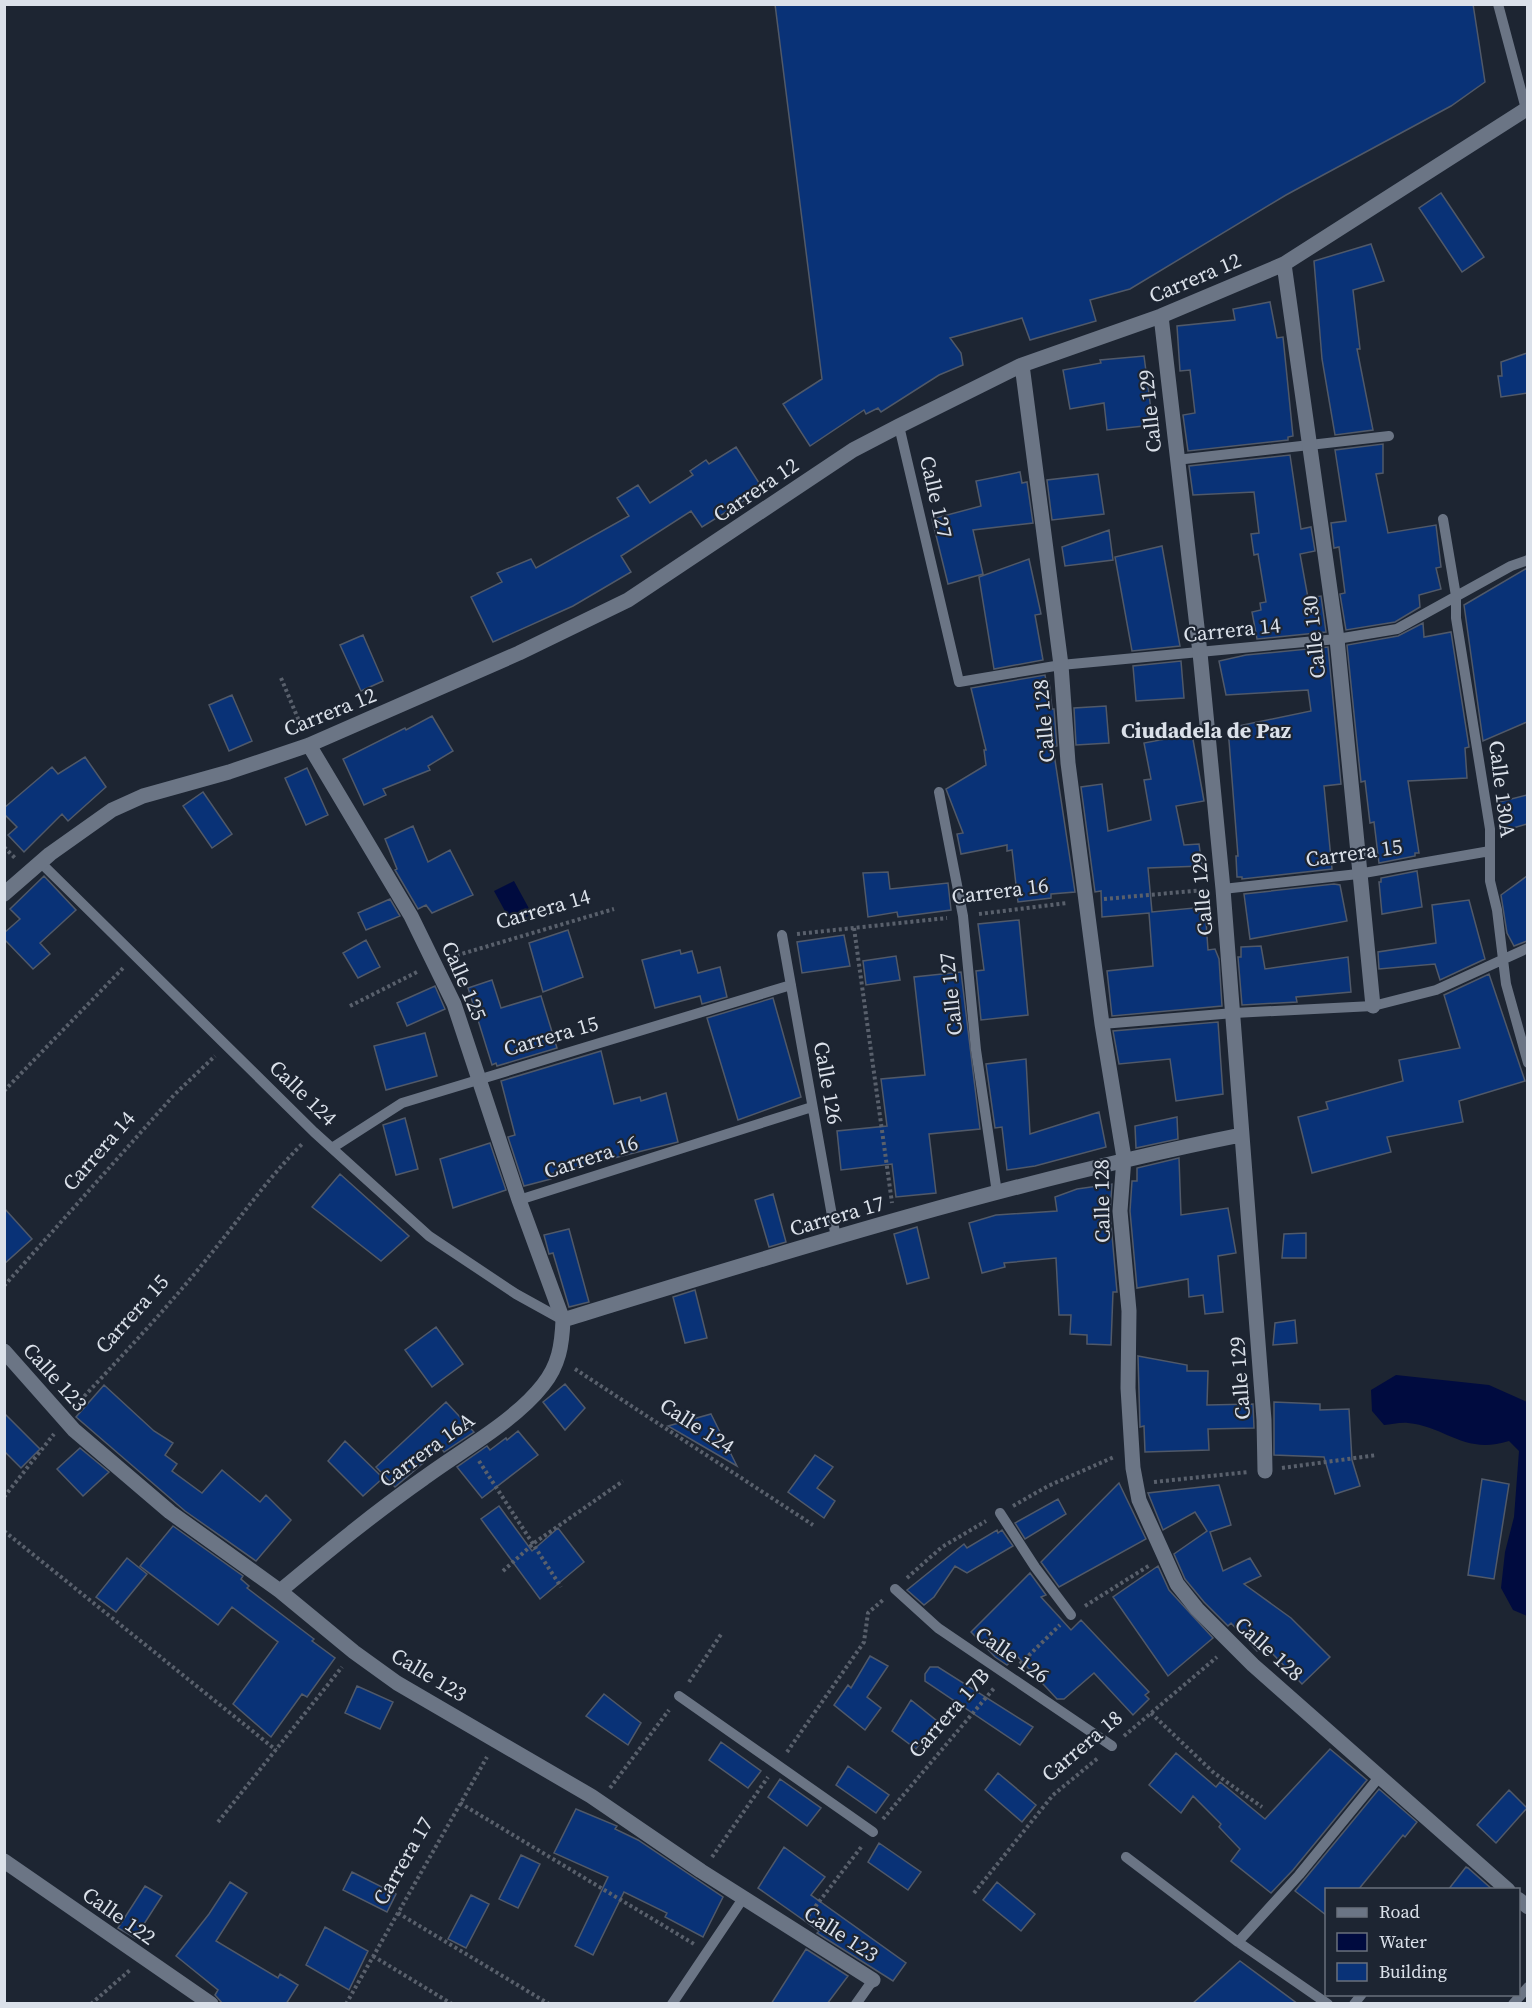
<svg xmlns="http://www.w3.org/2000/svg" width="1532" height="2008" font-family="'Source Serif 4',serif">
<style>
.water{fill:#000b3f}
.building{fill:#093277;stroke:#505969;stroke-width:1.5}
.lines{fill:none;stroke-linecap:round;stroke-linejoin:round}
.path{stroke:#59606c;stroke-width:4;stroke-dasharray:3 3;stroke-linecap:butt}
.service{stroke:#6b7585;stroke-width:10}
.minor{stroke:#6b7585;stroke-width:15}
.labels{text-anchor:middle;stroke-width:4.5;stroke-linejoin:round;paint-order:stroke}
.street-label{font-size:21px;fill:#dbe1ea;stroke:#1d2532}
.neighbourhood-label{font-size:22px;font-weight:bold;fill:#dbe1ea;stroke:#1d2532}
</style>
<rect width="100%" height="100%" fill="#1d2532"/>
<path class="water" d="M514,881l18,33 -20,10 -18,-33z
M1396,1375l93,10 38,17v214l-14,-6 -12,-22 4,-36 9,-35 5,-66 -10,-10c-45,14 -62,-14 -101,-18 -8,-1 -17,2 -24,2l-12,-14 -1,-21z"/>
<path class="building" d="M775,4h698l12,78 -34,24 -165,89 -156,94 -40,11 6,21 -66,19 -8,-22 -72,20 11,15 2,12 -24,10 -58,37 -3,-4 -12,6 -2,-4 -54,36 -27,-42 39,-25z
M1441,193l43,64 -22,15 -43,-64z
M1371,244l13,37 -31,9 7,59h-3l16,81 -38,5 -13,-76 -8,-98z
M1270,302l7,36 6,-1 10,99 -5,1v3l-100,11 -5,-36 12,-2 -5,-43 -10,1 -3,-45 58,-6 -2,-11z
M1527,353v40l-26,4 -3,-21h4l-1,-14z
M1144,356l9,69 -46,5 -3,-27 -34,6 -7,-39 38,-7 -1,-3z
M1383,444v29l-7,1 12,59 48,-8 5,42 -5,1 5,21 -22,6 1,12 -25,15 -49,8 -6,-36 5,-1 -6,-46 -5,1 -3,-25 15,-2 -11,-71z
M736,447l27,42 -61,38 -11,-16 -70,45 10,16 -58,34 -80,36 -22,-45 31,-15 -5,-9 34,-14 5,9 93,-52 -12,-18 21,-13 12,18 43,-28 -3,-4 16,-11 3,4z
M1290,455l11,74 10,-2 4,24 -15,3 8,44 13,-2 5,36 -69,7 -5,-27 9,-2 -1,-7 6,-1 -8,-48 -4,1 -3,-21 8,-1 -5,-41 -61,3 -4,-29z
M1020,472l2,11 5,-1 6,41 -60,7 10,44 -35,10 -16,-65 49,-13 -5,-25z
M1098,474l6,40 -52,6 -5,-40z
M1109,530l4,30 -48,6 -3,-19z
M1162,546l18,100 -48,5 -17,-94z
M1029,559l12,55 -6,1 8,45 -49,9 -15,-92z
M1527,568v154l-44,19 -19,-136z
M1423,623l1,14 27,-5 18,115 -4,1 2,30 -59,3 11,72h-4v3l-36,7 -5,-41 -4,1 -5,-42 -4,1 -14,-137 51,-9z
M363,635l20,46 -22,10 -21,-46z
M1328,647l13,137 -17,2 8,83 -90,10v-2h-5l-1,-21h2l-10,-128 83,-17 -3,-21 -82,5 -7,-34 27,-6z
M1181,661l3,37 -48,3 -3,-35z
M1045,675l1,6h3l3,28h2l3,37 -4,1 22,145 -24,2v4l-33,4 -6,-52 -5,1v-6l-46,9 -4,-20 6,-1 -17,-44 40,-24 -2,-15h2l-15,-62z
M232,695l20,46 -23,10 -20,-46z
M1106,706l3,37 -33,2 -2,-37z
M432,716l21,35 -25,15 2,4 -47,19 3,6 -22,10 -21,-46 62,-31 1,2z
M1192,734l12,67 -28,5 8,39 15,-1 3,22 -54,2 4,44 53,-5 3,43 7,-1 4,10 3,47 -110,10 -5,-45 46,-5 -4,-53 -47,4 -1,-26 -6,1 -14,-105 21,-3 6,47 43,-11 -7,-40 7,-1 -7,-36z
M85,757l21,30 -38,34 -6,-7 -38,38 -16,-17 9,-8 -13,-13v-6l48,-41 6,7z
M307,768l21,47 -22,10 -21,-47z
M203,792l29,42 -20,14 -29,-42z
M1527,795v29l-21,6 -7,-28z
M413,826l15,36 22,-12 23,45 -41,18 -6,-8 -8,4 -23,-39 2,-1 -12,-30z
M1417,871l5,36 -40,7 -3,-32h2v-4z
M888,872l2,17 58,-6 3,27 -53,7 -1,-5 -29,5 -5,-44z
M44,876l32,34 -36,33 10,11 -17,15 -29,-30v-6l16,-14 -10,-10z
M1527,876v65l-13,5 -7,-13 -6,-38z
M1334,884l6,1 7,36 -97,18 -6,-45z
M390,899l10,17 -34,14 -8,-17z
M1469,900l16,59 -45,21 -5,-16 -56,5 -1,-17 58,-9 -4,-38z
M1019,920l9,95 -47,5 -5,-49 8,-1 -6,-46z
M568,930l15,47 -40,15 -14,-49z
M844,935l6,31 -48,7 -5,-31z
M366,940l14,27 -22,11 -15,-25z
M1261,946l4,23 83,-12 3,35 -55,5 1,5 -55,3 -4,-48h3v-10z
M680,950l1,4 11,-3 6,22 22,-6 7,30 -25,7 -2,-8 -45,12 -13,-48z
M896,956l4,24 -34,5 -3,-24z
M961,972l19,157 -51,5 7,59 -40,4 -4,-33 -51,6 -4,-39 50,-5 -6,-47 44,-4 -11,-98z
M1489,974l36,107 -66,20 4,21 -76,15 4,15 -79,21 -14,-56 30,-8 -2,-7 77,-21 -4,-21 61,-12 -16,-53z
M492,980l9,28 40,-12 16,52 -60,18 -1,-3 -4,2 -24,-77z
M435,986l10,23 -38,17 -10,-23z
M773,998l28,99 -63,23 -31,-102z
M1218,1022l5,72 -47,7 -6,-42 -51,5 -6,-33z
M425,1033l12,43 -51,14 -12,-44z
M601,1051l13,53 26,-7 1,4 25,-8 12,49 -128,32 1,5 -27,7 -16,-49 7,-2 -14,-54z
M1026,1059l4,75 69,-22 7,35 -71,19 -28,4 -5,-43 -7,1 -9,-64z
M1177,1117l1,22 -42,9 -1,-22z
M405,1118l13,51 -22,6 -13,-50z
M490,1143l16,47 -53,18 -13,-49z
M1179,1158l2,57 47,-7 8,45 -18,3 5,56 -18,2 -2,-19 -14,2 -1,-18 -51,9 -7,-77 2,-30h5v-13z
M340,1174l69,62 -28,25 -69,-54z
M1112,1184l-2,28 7,80h-4l-2,53 -24,-1v-9l-17,-1 1,-19h-12l-3,-57 -52,5 1,4 -23,6 -13,-50 27,-8 61,-4 -2,-14 22,-8z
M773,1194l13,48 -17,5 -14,-47z
M4,1208l28,31 -28,25z
M917,1227l12,51 -22,6 -13,-50z
M569,1229l20,73 -20,5 -16,-54 -4,1 -5,-19z
M1306,1233v25h-24l2,-24z
M695,1290l12,48 -22,5 -12,-46z
M1295,1320l2,23 -24,2 2,-22z
M436,1327l27,37 -31,23 -27,-37z
M1138,1356l49,9v6h21l-1,34 46,-1 1,24 -46,1 1,21 -64,2 -1,-26 -4,1z
M565,1384l20,24 -20,22 -22,-28z
M104,1385l50,46 19,12 -8,12 12,9 -5,7 30,22 20,-23 38,32 6,-7 25,25 -35,41 -71,-50 -109,-94z
M446,1402l28,30 -30,20 -3,-4 -46,39 -19,-20z
M1274,1402l46,2v6l29,-1 3,51 8,26 -25,8 -11,-37 -50,-2z
M4,1413l36,36 -19,19 -17,-17z
M711,1414l26,52 -69,-40z
M518,1431l20,24 -56,43 -25,-31 30,-21 3,4 16,-12 1,2z
M345,1441l38,37 -20,18 -35,-35z
M80,1448l29,24 -26,24 -26,-27z
M815,1455l18,12 -16,21 18,13 -11,17 -36,-26z
M1482,1479l27,5 -15,95 -26,-4z
M1119,1483l27,56 -87,48 -18,-25z
M1219,1485l12,40 -21,7 13,39 27,-13 11,18 -17,8 47,34 39,39 -28,27 -38,-39 -7,6 -26,-28 -3,3 -24,-24 -19,-23 -11,-25 33,-23 -12,-19 -32,18 -15,-37z
M1058,1499l8,15 -41,25 -10,-16z
M499,1506l33,45 26,-23 26,34 -44,37 -59,-80z
M173,1526l70,50 -2,3 8,7 -2,2 67,51 -2,2 23,17 -28,39 -5,-3 -31,43 -38,-33 45,-62 -46,-35 -14,18 -78,-59z
M997,1530l1,3 4,-3 11,16 -46,27 -12,-7 -21,31 -10,8 -17,-15 57,-46 3,4z
M127,1558l20,16 -31,38 -20,-15z
M1158,1566l11,24 44,48 -45,38 -55,-79z
M1030,1573l16,22 -5,2 30,33 10,-10 68,72 -4,3 4,4 -16,16 -39,-42 -30,26h-7l-40,-43 -10,9 -12,-8 -24,-25z
M870,1656l18,10 -21,31 14,11 -16,22 -31,-25 14,-20 3,3z
M930,1667h8l95,60 -13,18 -95,-64v-7z
M357,1686l36,16 -13,27 -35,-16z
M604,1694l37,29 -13,22 -42,-29z
M911,1700l26,21 -21,28 -24,-18z
M721,1742l40,29 -13,17 -39,-28z
M1330,1749l37,31 -74,90 -22,23 -40,-32 9,-12 -21,-22 2,-3 -28,-28 -12,17 -32,-28 27,-32 40,34 4,-5 45,37z
M848,1766l41,29 -13,18 -40,-28z
M998,1773l38,32 -14,17 -37,-32z
M780,1779l41,29 -14,18 -39,-29z
M1379,1789l38,33 -12,15 -2,-2 -45,55h-32v25l-31,-24z
M1509,1790l18,18 -31,35 -19,-18z
M576,1809l41,17 -2,3 23,11 85,57 -20,40 -38,-20 2,-4 -43,-21 -31,63 -18,-9 33,-69 -54,-24z
M879,1843l42,29 -13,18 -40,-28z
M784,1847l41,30 -14,18 95,68 -13,18 -76,-48 2,-2 -61,-43z
M521,1855l19,9 -22,44 -19,-9z
M1466,1867l2,1 25,22h-45z
M352,1872l44,22 -9,18 -44,-22z
M230,1882l17,11 -31,48 62,37 2,-4 18,11 -12,19h-63l-8,-9 3,-5 -42,-34 33,-42z
M997,1882l38,32 -14,17 -38,-31z
M145,1886l17,10 -27,42 -17,-10z
M471,1895l18,9 -23,44 -18,-9z
M325,1927l43,24 -19,39 -43,-25z
M806,1949l42,27 -21,28h-56z
M1240,1961l58,43h-106z"/>
<g class="lines">
<path class="path" d="M281,678l21,50
M4,847l11,11
M1104,899l100,-9
M979,914l88,-11
M854,928l38,275
M797,934l150,-16
M451,957l163,-48
M350,1006l67,-34
M4,1091l120,-124
M4,1286l170,-191 41,-39
M575,1369l238,156
M76,1405c46,-49 92,-98 134,-150 31,-38 58,-77 93,-112
M479,1461l82,126
M1282,1468l95,-13
M1154,1482l94,-10
M4,1497l50,-63
M1013,1506l35,-20 66,-29
M4,1531l272,219
M503,1571l31,-28 89,-62
M907,1578l35,-31 44,-26
M1085,1606l65,-41
M1020,1664l40,-39
M689,1682l33,-49
M1151,1713l63,60 48,34
M1124,1736l93,-79
M787,1752l77,-110 4,-29 16,-14
M610,1788l59,-78
M460,1803l234,141
M883,1819l112,-132
M218,1822l124,-155
M712,1857l56,-80
M974,1893l79,-98 45,-37
M398,1913l151,91
M808,1916l54,-70
M373,1956l79,48
M91,2004l39,-34
M346,2004l141,-247"/>
<path class="service" d="M1498,4l28,105
M899,426l60,256 102,-17 276,-26 60,-10 114,-63 17,-6
M1176,460l213,-24
M1443,519l13,77v22l34,211v52l7,29 9,74 22,79
M939,792l24,124 13,134 21,143
M40,862l274,270 115,104 87,58 47,26
M1223,889l135,-15 132,-23
M782,935l54,303
M1102,1024l132,-11 139,-7 63,-16 92,-42
M332,1148l70,-45 389,-118
M519,1200l293,-93
M1000,1513l35,54 36,48
M895,1589l43,39 174,118
M679,1696l194,136
M1126,1857l112,85 90,62
M1238,1942l61,-67 81,-99
M672,2004l72,-107
M856,2004l17,-24
M1354,2004l8,-10
M1513,2004l15,-17"/>
<path class="minor" d="M1284,264l53,375 36,367
M1161,316l39,337 23,236 41,531 1,51
M1022,365l39,300 7,98 34,261 22,134 -4,53 9,100 -1,77 5,80 6,32 38,84 20,25 56,56 255,225
M4,894l46,-40 62,-44 31,-14 86,-24 80,-27 210,-92 109,-53 225,-150 46,-24 123,-61 139,-49 123,-52 244,-156
M563,1320c224,-69 449,-139 678,-185
M4,1351l70,79 96,82 110,79 74,61 43,31 194,113 110,75 172,109
M280,1591c47,-39 94,-78 144,-113 38,-28 91,-57 119,-93 16,-20 19,-40 20,-65l-44,-120 -65,-196 -43,-88 -102,-171
M4,1861l207,143
M1518,1899l10,8"/>
</g>
<g class="labels">
<g class="street-label">
<text transform="translate(1195 278) rotate(-23)" y="7">Carrera 12</text>
<text transform="translate(1150 411) rotate(-96)" y="7">Calle 129</text>
<text transform="translate(756 490) rotate(-34)" y="7">Carrera 12</text>
<text transform="translate(936 497) rotate(77)" y="7">Calle 127</text>
<text transform="translate(1232 630) rotate(-6)" y="7">Carrera 14</text>
<text transform="translate(1314 637) rotate(-96)" y="7">Calle 130</text>
<text transform="translate(330 712) rotate(-22)" y="7">Carrera 12</text>
<text transform="translate(1044 721) rotate(-95)" y="7">Calle 128</text>
<text transform="translate(1502 789) rotate(83)" y="7">Calle 130A</text>
<text transform="translate(1354 853) rotate(-8)" y="7">Carrera 15</text>
<text transform="translate(1000 891) rotate(-7)" y="7">Carrera 16</text>
<text transform="translate(1202 894) rotate(-95)" y="7">Calle 129</text>
<text transform="translate(543 909) rotate(-16)" y="7">Carrera 14</text>
<text transform="translate(464 981) rotate(67)" y="7">Calle 125</text>
<text transform="translate(951 994) rotate(-96)" y="7">Calle 127</text>
<text transform="translate(551 1036) rotate(-16)" y="7">Carrera 15</text>
<text transform="translate(828 1083) rotate(80)" y="7">Calle 126</text>
<text transform="translate(303 1093) rotate(44)" y="7">Calle 124</text>
<text transform="translate(99 1151) rotate(-49)" y="7">Carrera 14</text>
<text transform="translate(591 1157) rotate(-18)" y="7">Carrera 16</text>
<text transform="translate(1102 1201) rotate(-91)" y="7">Calle 128</text>
<text transform="translate(837 1216) rotate(-16)" y="7">Carrera 17</text>
<text transform="translate(132 1314) rotate(-48)" y="7">Carrera 15</text>
<text transform="translate(55 1377) rotate(48)" y="7">Calle 123</text>
<text transform="translate(1240 1378) rotate(-94)" y="7">Calle 129</text>
<text transform="translate(697 1426) rotate(33)" y="7">Calle 124</text>
<text transform="translate(427 1450) rotate(-36)" y="7">Carrera 16A</text>
<text transform="translate(1269 1649) rotate(42)" y="7">Calle 128</text>
<text transform="translate(1012 1655) rotate(34)" y="7">Calle 126</text>
<text transform="translate(429 1675) rotate(31)" y="7">Calle 123</text>
<text transform="translate(949 1713) rotate(-49)" y="7">Carrera 17B</text>
<text transform="translate(1082 1746) rotate(-40)" y="7">Carrera 18</text>
<text transform="translate(403 1861) rotate(-60)" y="7">Carrera 17</text>
<text transform="translate(119 1916) rotate(35)" y="7">Calle 122</text>
<text transform="translate(841 1934) rotate(33)" y="7">Calle 123</text>
</g>
<g class="neighbourhood-label">
<text x="1206" y="738">Ciudadela de Paz</text>
</g>
</g>
<rect width="1532" height="2008" fill="none" stroke="#dbe1ea" stroke-width="12"/>
<rect x="1325" y="1888" width="195" height="108" fill="#1d2532" stroke="#69707c" stroke-width="1.5"/>
<rect x="1337" y="1908" width="30" height="9" fill="#6b7585" stroke="#69707c" stroke-width="1.5"/>
<text x="1379" y="1918" font-size="18" fill="#dbe1ea">Road</text>
<rect x="1337" y="1933" width="30" height="18" fill="#000b3f" stroke="#69707c" stroke-width="1.5"/>
<text x="1379" y="1948" font-size="18" fill="#dbe1ea">Water</text>
<rect x="1337" y="1963" width="30" height="18" fill="#093277" stroke="#69707c" stroke-width="1.5"/>
<text x="1379" y="1978" font-size="18" fill="#dbe1ea">Building</text>
</svg>
